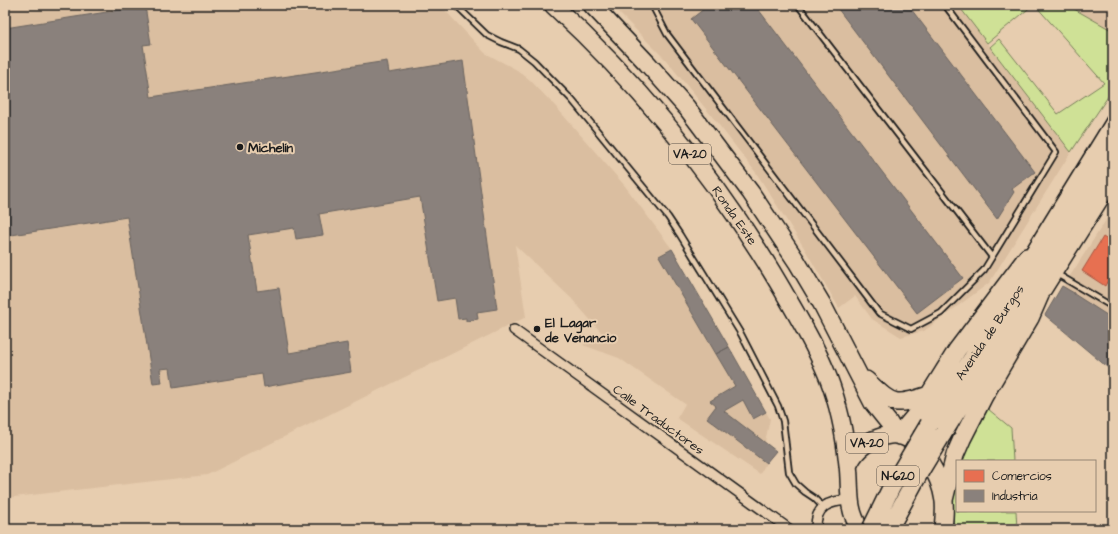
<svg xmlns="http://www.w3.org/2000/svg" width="1118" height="534" font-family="'Architects Daughter',sans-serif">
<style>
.built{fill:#dabea0}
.green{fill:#cfe196;stroke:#767e59}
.shops{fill:#e76f51;stroke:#aa5641}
.industry{fill:#8a817c;stroke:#69635f}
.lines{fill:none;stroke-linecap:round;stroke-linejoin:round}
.lane-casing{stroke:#1c1c1c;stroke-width:8}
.street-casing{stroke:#1c1c1c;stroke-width:12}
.highway-casing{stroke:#1c1c1c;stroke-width:20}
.lane{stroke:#e7cdaf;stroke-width:4.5}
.street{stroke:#e7cdaf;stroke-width:9}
.highway{stroke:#e7cdaf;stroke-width:17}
.highway-bridge-casing{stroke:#1c1c1c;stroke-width:20;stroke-linecap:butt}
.highway-bridge{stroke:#e7cdaf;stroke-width:17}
.poi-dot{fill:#1c1c1c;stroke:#e7cdaf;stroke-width:1.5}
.labels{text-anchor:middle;stroke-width:4;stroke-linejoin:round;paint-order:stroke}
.shield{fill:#e7cdaf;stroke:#595148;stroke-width:1}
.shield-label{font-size:12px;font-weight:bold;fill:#1c1c1c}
.poi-label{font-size:13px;font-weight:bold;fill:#1c1c1c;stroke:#e7cdaf;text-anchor:start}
.street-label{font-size:13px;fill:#1c1c1c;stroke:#e7cdaf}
</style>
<rect width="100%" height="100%" fill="#e7cdaf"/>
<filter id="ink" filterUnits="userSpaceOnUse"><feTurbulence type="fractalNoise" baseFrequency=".025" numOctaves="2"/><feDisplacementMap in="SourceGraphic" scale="8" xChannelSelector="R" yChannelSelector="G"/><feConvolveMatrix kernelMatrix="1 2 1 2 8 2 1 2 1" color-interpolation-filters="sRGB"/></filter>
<g filter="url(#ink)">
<path class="built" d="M5,5h435l45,48 32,17 13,10 26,27 69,79 47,63 94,163 4,7 -5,23 11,9 -10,12 -6,11 -83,-56 8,-14 -66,-46 -36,-13 19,-12 -31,-35 -56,-53 11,72 -319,158 -202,23z
M611,5h347l113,147 -82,131 -65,48 -23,6 -29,-18 -17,-23 -16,12 -36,-62 -46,-72 -42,-54 -49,-60z
M1067,5h46v26z
M1113,209v163l-68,-57z"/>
<path class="green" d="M958,5h75l-46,38z
M1035,5h32l46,26v58l-42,63 -81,-105 9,-8 59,75 46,-31z
M988,409l23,19 2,33h-53z
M957,472v39h59l1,18h-63l-2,-37z"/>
<path class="shops" d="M1103,237l10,6v43l-6,-4 -2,4 -23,-15z"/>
<path class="industry" d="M709,5h46l208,273 -46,35 -226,-294z
M835,5h73l127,167 -23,17 2,3 -17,27z
M145,6l6,38 -8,1 8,52 236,-36 2,12 74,-12 34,248 -20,3 1,7 -12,2v-3l-8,1 -3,-21 -18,3 -17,-104 -101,17 4,21 -27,4 -2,-11 -46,7 9,56 22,-3 10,65 58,-10 4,29 -87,15 -2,-13 -89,14 -3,-20 -10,1 2,14 -9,1 -26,-167 -122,19v-208z
M672,249l57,98 -13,7 -57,-98z
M1062,286l12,7v1l39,25v53l-68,-57z
M729,347l37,65 -13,7 -10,-19 -19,11 52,40 -10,12 -59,-45 9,-12 -6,-5 25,-15 -19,-32z"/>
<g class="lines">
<g class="lane-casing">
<path id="lane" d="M456,5l31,30 14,7 18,7 15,12 38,39 96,117 12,18 61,99 37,72 5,15 6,51 7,12 9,8 9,6 9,9
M656,5l-3,2 14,27 212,279 32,16 30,-16 43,-43 72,-118 -111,-147
M798,5l194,252
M1057,274l56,33"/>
</g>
<g class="street-casing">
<path id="street" d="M1028,255l85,-138
M1040,301l73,-116
M514,330l275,199
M816,529c-1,-23 13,-28 33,-29"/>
</g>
<g class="highway-casing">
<path id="highway" d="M553,5c89,82 167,178 229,284 16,28 34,57 46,88 11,28 17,59 20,88 3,24 -2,42 12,64
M592,5l55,58 40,45 64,85 46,69 25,42 51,99 16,20 7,12
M866,380c27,25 27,27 63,15
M929,424l104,-158 80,-127
M942,435l171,-273
M900,436l3,-6 11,-13 15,-22 28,-45 70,-93
M848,466c6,-14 15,-23 30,-28 6,-2 13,-4 18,-3 26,2 45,44 48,66 1,10 0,19 -1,28
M944,500l11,-45 7,-16 22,-43 46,-78 10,-23"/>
</g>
<use href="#lane" class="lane"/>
<use href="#street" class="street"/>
<use href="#highway" class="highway"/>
<g class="highway-bridge-casing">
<path id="highway-bridge" d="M871,529l20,-41 38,-64
M889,529l33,-61 20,-33"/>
</g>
<use href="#highway-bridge" class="highway-bridge"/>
</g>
</g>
<g class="poi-dot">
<circle cx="240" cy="147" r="4"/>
<circle cx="537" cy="329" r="4"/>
</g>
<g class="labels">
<g class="shield">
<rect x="669" y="144" width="42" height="20" rx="3"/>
<rect x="846" y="433" width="42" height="20" rx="3"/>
<rect x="877" y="466" width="42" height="20" rx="3"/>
</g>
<g class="shield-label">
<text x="690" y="158">VA-20</text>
<text x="867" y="447">VA-20</text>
<text x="898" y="480">N-620</text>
</g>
<g class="poi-label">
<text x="248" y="152">Michelín</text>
<text x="545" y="327">El Lagar<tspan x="545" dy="15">de Venancio</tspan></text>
</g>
<g class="street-label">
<text transform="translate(735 215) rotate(55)" y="5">Ronda Este</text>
<text transform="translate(989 332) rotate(-56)" y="5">Avenida de Burgos</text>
<text transform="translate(659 419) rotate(36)" y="5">Calle Traductores</text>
</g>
</g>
<rect width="1118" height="534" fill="none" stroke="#e7cdaf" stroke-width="20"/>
<rect x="10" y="10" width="1098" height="514" fill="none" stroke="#1c1c1c" stroke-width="1.5" filter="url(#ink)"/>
<rect x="956" y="460" width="140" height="52" fill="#e7cdaf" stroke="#968674"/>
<rect x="964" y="470" width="20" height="12" fill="#e76f51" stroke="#968674"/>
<text x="992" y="480" font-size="12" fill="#1c1c1c">Comercios</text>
<rect x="964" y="490" width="20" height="12" fill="#8a817c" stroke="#968674"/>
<text x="992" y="500" font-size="12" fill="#1c1c1c">Industria</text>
</svg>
